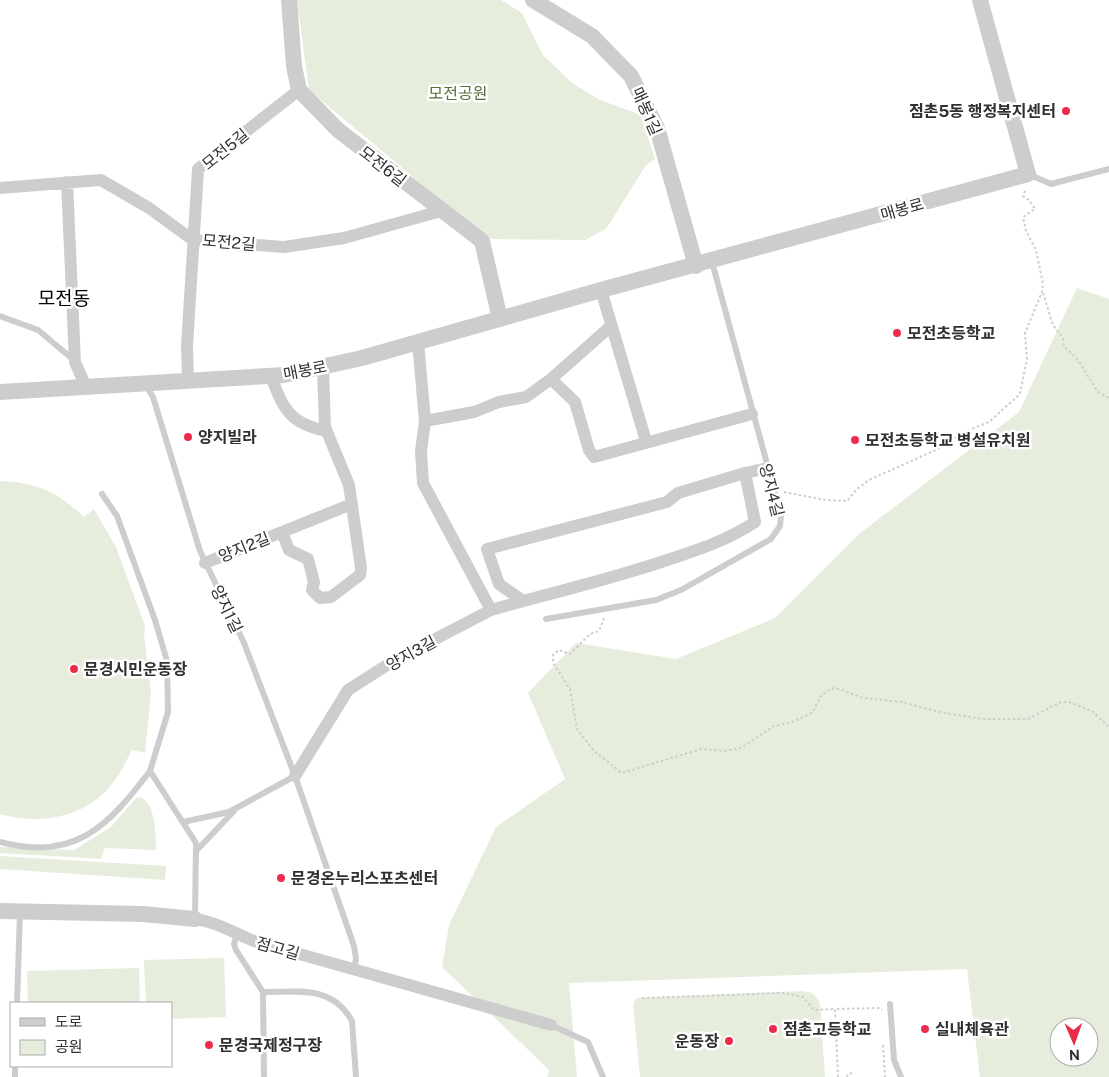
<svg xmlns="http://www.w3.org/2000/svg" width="1109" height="1077" font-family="'Public Sans','Noto Sans KR',sans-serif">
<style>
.green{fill:#e7eddd;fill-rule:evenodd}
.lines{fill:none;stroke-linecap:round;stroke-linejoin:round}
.path{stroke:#cdcdcd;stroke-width:2;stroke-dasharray:2.5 2.5;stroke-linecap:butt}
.service{stroke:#cdcdcd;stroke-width:6}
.minor{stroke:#cdcdcd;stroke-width:12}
.tertiary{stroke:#cdcdcd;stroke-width:16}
.poi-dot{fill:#ec2c4a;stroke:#fff;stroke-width:2}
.labels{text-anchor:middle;stroke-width:5;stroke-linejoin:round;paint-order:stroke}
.park-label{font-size:16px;fill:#576e3b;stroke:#fff}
.street-label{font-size:16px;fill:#303030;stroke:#fff}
.poi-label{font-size:16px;font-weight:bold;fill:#303030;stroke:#fff;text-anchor:start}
.quarter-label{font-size:19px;fill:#000;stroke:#fff}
</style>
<rect width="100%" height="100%" fill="#fff"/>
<path class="green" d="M290,0h211l21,13 21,42 29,28 28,17 41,15 14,44 -9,6 -40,64 -21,11 -93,-1 -19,-12 -164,-137 -10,-74z
M1077,288l32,11v778h-129l-13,-108 -398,14 8,94h-30l2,-7 -107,-103 7,-42 47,-98 69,-48 -37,-86 48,-50 100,16 99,-41 84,-84 160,-122zM1059,1027h30v30h-30z
M0,481c38,2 56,10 84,36l10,-8 22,38 29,79 -1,8 7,59 -6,60 -13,-3c-5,9 -9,19 -15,27 -26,40 -74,49 -117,37z
M141,797c15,9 15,38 15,53l-51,-2 -4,11 -101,-6v-6l74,3 37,-23 25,-29z
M0,856l166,10 -1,14 -165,-11z
M224,958l2,59 -55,2v-16h-25l-2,-43z
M139,968l1,35h-112l-1,-32z
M802,991l11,2 7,10 5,74h-185l-7,-72 3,-7z"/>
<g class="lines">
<path class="path" d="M1043,293l10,32 10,13 1,8 14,14 20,32 11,6
M784,492l42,8 21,1 9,-11 13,-10 69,-31 26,-17 25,-10 31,-28 7,-35 -2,-26 17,-41 1,-8 -7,-34 -10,-19 -3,-14 12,-8 -6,-9 -6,-4 3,-7
M604,618l-5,13 -9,3 -20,20 -11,-4 -6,5v8l17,26 7,40 17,22 28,22 79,-24 23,2 17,-3 33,-22 16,-3 22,-10 9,-17 10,-8 8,1 24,9 39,4 37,10 44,7h45l33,-17h8l23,9 17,16
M642,998l142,-5 19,4 11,13 21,-1
M883,1045l2,32
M838,1077l-3,-68 45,-1 2,2
M847,1077l1,-3 5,-1"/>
<path class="service" d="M1028,174l23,10 58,-15
M0,316l38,14 37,31
M146,386l7,11 47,154 44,92 51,133 59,170 2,12 -2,12
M102,494l15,22 38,104 12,41 1,51 -18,59
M546,619l110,-19 25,-10 90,-51 9,-13 1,-11 -69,-253
M183,822l46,-10 66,-36
M0,842c75,20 108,-16 150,-71l46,72 -1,75
M197,850l37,-39
M237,935l-3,9 2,6 27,42 1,85
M263,992c35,0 69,-7 89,29l4,56
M17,1003l3,-91
M890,1004l4,56 7,17
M551,1025l37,17 15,35
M15,1077v-11"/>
<path class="minor" d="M67,182l8,180 11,25
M0,188l101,-8 48,28 44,32 91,7 60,-9 97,-27
M601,290l45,151
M271,376c12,33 19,48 56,55
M551,379l60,-53
M188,381l-1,-35 11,-177 101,-79
M425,421l49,-9 25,-10 27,-5 25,-18 24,23 14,48 5,7 158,-43
M745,473l23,-5
M282,532l70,-28
M205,563l77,-31 7,18 19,9 6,23 -2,8 8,8 11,-1 29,-22 1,-7 -12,-83 -24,-58 -2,-60
M491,610c59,-17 118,-30 176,-50 31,-10 61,-20 88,-38l-10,-49 -67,20 -11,9 -180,47 12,35 24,17
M295,776l53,-86 47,-30 96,-50 -68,-127 -2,-32 4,-30 -7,-79
M195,919c23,3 40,15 62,23l294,83"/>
<path class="tertiary" d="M289,0l5,66 5,24 39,40 144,111 18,78
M533,0l59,36 39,40 26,52 39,138
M0,392l284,-17 78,-17 239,-68 427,-116 -48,-174
M0,911l143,3 52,5"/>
</g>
<g class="poi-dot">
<circle cx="1066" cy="111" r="5"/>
<circle cx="897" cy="333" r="5"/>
<circle cx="188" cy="437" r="5"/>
<circle cx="855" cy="440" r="5"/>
<circle cx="74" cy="669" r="5"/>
<circle cx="281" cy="878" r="5"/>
<circle cx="773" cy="1029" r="5"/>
<circle cx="925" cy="1029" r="5"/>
<circle cx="729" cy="1041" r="5"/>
<circle cx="209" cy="1045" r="5"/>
</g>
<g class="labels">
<g class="park-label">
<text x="458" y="99">모전공원</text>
</g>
<g class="street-label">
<text transform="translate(647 111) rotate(66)" y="6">매봉1길</text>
<text transform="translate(225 149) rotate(-39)" y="6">모전5길</text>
<text transform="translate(383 166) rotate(38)" y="6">모전6길</text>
<text transform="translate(902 209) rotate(-16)" y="6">매봉로</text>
<text transform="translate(229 242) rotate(5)" y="6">모전2길</text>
<text transform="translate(305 370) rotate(-11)" y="6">매봉로</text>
<text transform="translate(772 490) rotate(76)" y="6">양지4길</text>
<text transform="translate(244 547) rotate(-22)" y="6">양지2길</text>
<text transform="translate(227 609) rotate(64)" y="6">양지1길</text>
<text transform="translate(411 653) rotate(-29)" y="6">양지3길</text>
<text transform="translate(278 948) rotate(16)" y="6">점고길</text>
</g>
<g class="poi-label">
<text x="1056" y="117" text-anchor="end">점촌5동 행정복지센터</text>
<text x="907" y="339">모전초등학교</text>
<text x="198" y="443">양지빌라</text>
<text x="865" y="446">모전초등학교 병설유치원</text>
<text x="84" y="675">문경시민운동장</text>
<text x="291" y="884">문경온누리스포츠센터</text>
<text x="783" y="1035">점촌고등학교</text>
<text x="935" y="1035">실내체육관</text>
<text x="719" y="1047" text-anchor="end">운동장</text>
<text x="219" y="1051">문경국제정구장</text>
</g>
<g class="quarter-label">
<text x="64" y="305">모전동</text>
</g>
</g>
<rect x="10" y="1002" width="162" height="65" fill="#ffffff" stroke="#acacac"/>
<rect x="20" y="1018" width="25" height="8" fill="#cdcdcd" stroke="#acacac"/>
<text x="55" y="1027" font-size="15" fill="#303030">도로</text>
<rect x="20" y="1040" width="25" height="15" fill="#e7eddd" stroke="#acacac"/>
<text x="55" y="1052" font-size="15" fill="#303030">공원</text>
<g transform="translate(1074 1042) rotate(178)"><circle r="24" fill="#ffffff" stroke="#acacac"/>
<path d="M0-4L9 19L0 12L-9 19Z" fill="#ec2c4a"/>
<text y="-8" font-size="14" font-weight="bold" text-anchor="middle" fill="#303030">N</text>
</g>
</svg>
